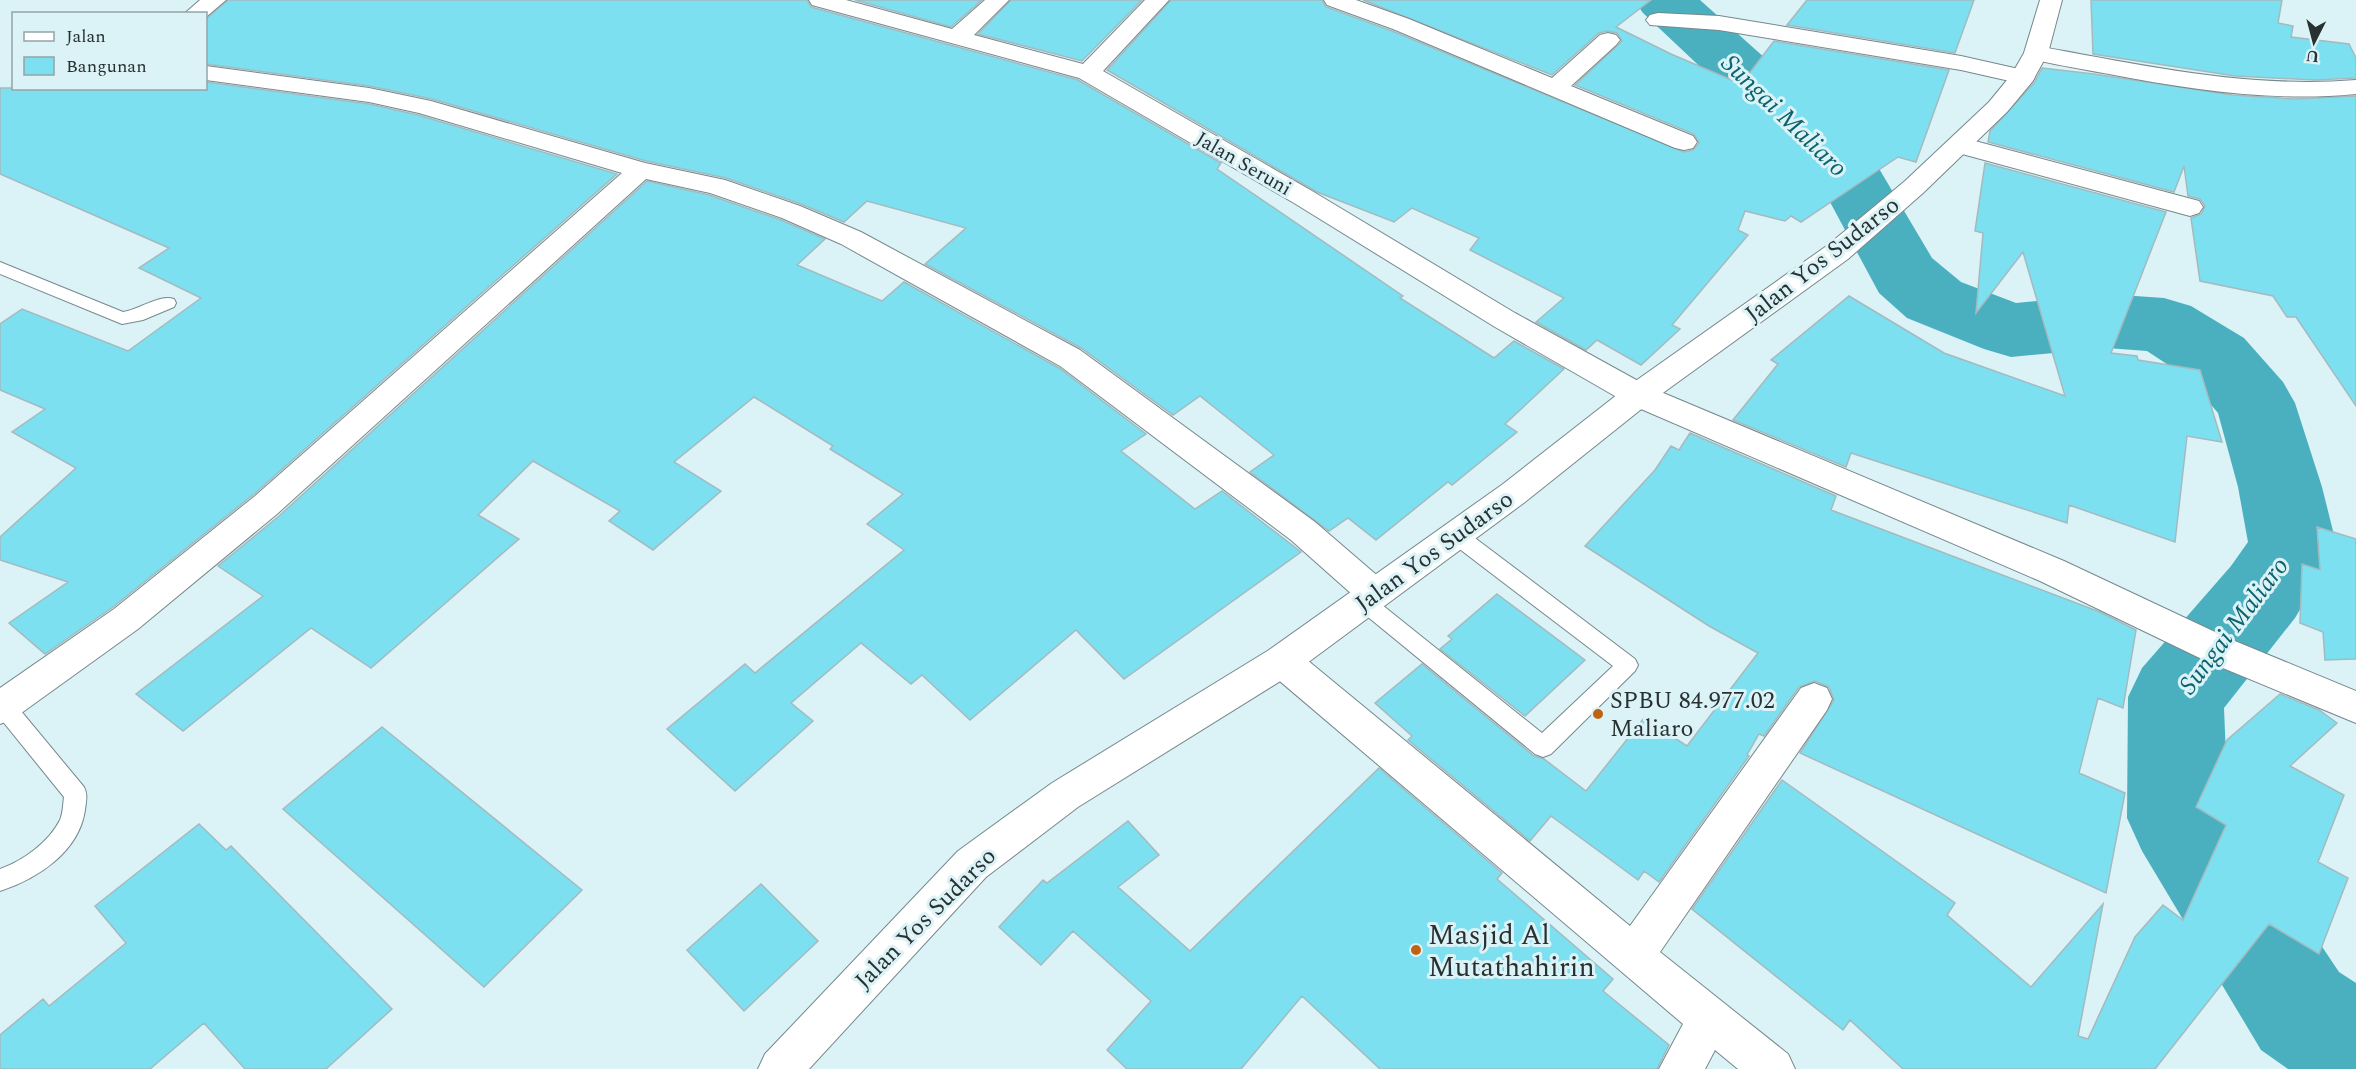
<svg xmlns="http://www.w3.org/2000/svg" width="2356" height="1069" font-family="Spectral,serif">
<style>
.lines{fill:none;stroke-linecap:round;stroke-linejoin:round}
.river{fill:#4ab0c0;fill-rule:evenodd}
.building{fill:#7ce0f1;stroke:#a4babe;stroke-width:1.5}
.service-casing{stroke:#75898d;stroke-width:2}
.minor-casing{stroke:#75898d;stroke-width:2}
.tertiary-casing{stroke:#75898d;stroke-width:2}
.service{fill:#fff;fill-rule:evenodd}
.minor{fill:#fff;fill-rule:evenodd}
.tertiary{fill:#fff;fill-rule:evenodd}
.poi-dot{fill:#bf6212;stroke:#dbf2f6;stroke-width:2}
.labels{text-anchor:middle;stroke-width:6;stroke-linejoin:round;paint-order:stroke}
.far-street-label{font-size:20px;fill:#283132;stroke:#dbf2f6}
.street-label{font-size:24px;fill:#283132;stroke:#dbf2f6}
.poi-label{font-size:24px;fill:#283132;stroke:#dbf2f6;text-anchor:start}
.water-label{font-size:26px;font-style:italic;fill:#0c636e;stroke:#dbf2f6}
.near-poi-label{font-size:28px;fill:#283132;stroke:#dbf2f6;text-anchor:start}
</style>
<rect width="100%" height="100%" fill="#dbf2f6"/>
<g class="lines">
<path class="river" d="M1634,0h66l168,150 64,108 29,24 55,21 91,-9 57,4 27,8 53,32 39,44 12,21 27,84 15,60 -42,71 -71,90 4,98 111,166 17,11v86h-68l-27,-19 -119,-199 -15,-33 1,-121 14,-29 89,-102 17,-24 -10,-55 -20,-74 -30,-35 -41,-27 -40,-3 -96,9 -27,-8 -77,-31 -28,-25 -63,-117 -173,-163z"/>
</g>
<path class="building" d="M228,0h579l4,7 267,73 143,83 -4,6 186,127 -3,2 94,60 20,-17 50,28 -59,55 12,8 -65,53 -4,-3 -72,58 -28,-22 -19,13 -79,-59 24,-17 -74,-59 -27,19 -92,-67 -156,-84 41,-36 -99,-27 -23,21 -43,-18 -75,-26 -80,-17 -214,-62 -63,-13 -163,-22v-45z
M855,0h127l-31,27z
M1011,0h131l-60,61 -104,-27z
M1171,0h151l4,7 66,24 292,121 9,-2 6,-7 -5,-9 -119,-49 47,-44 -5,-8 -10,-2 -8,2 -47,42 -189,-75h288l-35,27 55,27 70,30 33,-43 175,29 -33,92 -18,-5 -97,65 -10,-6 -6,5 -40,-10 -7,19 10,5 -76,90 8,4 -39,36 -44,-25 -11,10 -50,-28 28,-24 -94,-48 9,-12 -67,-30 -18,14 -77,-30 -210,-122z
M1807,0h167l-19,53 -168,-28z
M2091,0h191l-4,23 15,3 -2,11 58,7 7,14v20l-41,2 -80,-4 -142,-22z
M2042,68l52,6 138,21 62,4 62,-3v310l-60,-89h-9l-14,-21 -73,-15 -9,-63 10,-4 4,-8 -5,-7 -12,-3 -4,-30 -10,26 -186,-50 2,-11 44,-48z
M206,82l163,22 49,11 199,59 -363,320 -141,113 -68,47 -36,-31 59,-41 -68,-22v-23l76,-69 -64,-36 33,-23 -45,-19v-66l22,-15 106,42 73,-53 -62,-30 30,-20 -169,-74v-86h206z
M1985,163l181,49 -55,141 26,3 1,4 62,10 22,72 -35,-6 -12,106 -106,-37 -2,18 -216,-70 -5,14 -113,-47 45,-56 -7,-4 78,-64 95,57 121,43 -42,-144 -47,61 7,-80 -8,-2z
M647,181l62,14 72,25 44,19 -28,26 85,36 22,-19 155,86 87,66 -25,17 74,58 27,-18 79,61 -177,127 -48,-49 -106,90 -48,-45 -11,9 -50,-41 -70,60 22,18 -78,70 -68,-62 78,-65 10,9 149,-123 -37,-26 36,-30 -73,-45 3,-3 -79,-49 -80,65 47,29 -68,59 -44,-29 11,-10 -87,-50 -55,54 41,24 -148,129 -60,-40 -128,103 -47,-37 127,-98 -45,-30 61,-50z
M1690,433l146,63 -5,14 269,102 36,18 -13,78 -25,-10 -19,75 46,20 -19,100 -306,-140 34,-53 -5,-13 -14,-6 -16,6 -35,49 -5,-2 -12,21 2,1 -90,126 -15,-11 -6,9 -87,-64 -21,25 -122,-101 4,-4 -37,-33 47,-39 112,92 10,3 42,32 58,-73 43,28 71,-93 -49,-27 -124,-80 70,-76 16,-24 8,4z
M2317,527l39,12v120l-31,1 -2,-28 -23,-9 2,-59 18,6z
M1497,594l88,66 -60,56 -85,-67 12,-10 -4,-3z
M2280,694l39,16 18,13 -47,43 54,29 -26,67 30,16 -29,76 -50,-30 -114,145h-252l-53,-49 -7,10 -151,-121 90,-129 173,123 -8,12 84,72 72,-83 -25,132 10,3 47,-102 28,-32 20,15 43,-95 -30,-18 31,-67z
M382,727l200,163 -98,97 -201,-178z
M1379,768l123,105 -5,6 116,100 -10,12 66,54 -12,24h-277l-78,-73 -61,73h-114l-20,-19 44,-49 -78,-70 -32,34 -42,-38 44,-47 4,3 81,-62 31,34 -41,32 72,64z
M199,824l27,26 5,-4 161,163 -66,60h-81l-41,-46 -54,46h-150v-34l43,-36 6,7 77,-63 -31,-37z
M761,884l57,57 -74,70 -57,-61z"/>
<g class="lines">
<g class="service-casing">
<path id="service" d="M0,262l123,50c16,-2 36,-18 51,-13l2,4 -2,4 -31,13 -21,4 -122,-50z
M1456,527l7,2 172,130 3,6 -3,6 -84,83 -8,3 -8,-3 -178,-146 -3,-6 3,-6 7,-2 7,2 171,137 71,-67 -164,-125 -3,-6 3,-6z
M3,697l8,2 73,88c4,8 2,14 1,23 -6,42 -48,69 -85,81v-22c23,-8 49,-27 60,-49 3,-7 3,-16 4,-23l-64,-79v-20z"/>
</g>
<g class="minor-casing">
<path id="minor" d="M200,0h26l-20,17v-3h-22z
M809,0h37l106,29 33,-29h24l-35,35 109,29 62,-64h24l-66,71 209,120 203,122 134,74 415,174 166,78 126,52v32l-150,-62 -166,-80 -413,-178 -132,-76 -201,-124 -215,-125 -267,-73z
M1324,0h32l53,19 143,59 48,-43 8,-2 8,2 4,5 -4,5 -45,41 122,50 4,6 -4,6 -9,2 -9,-2 -282,-119 -66,-24z
M1658,13l61,3 242,40 71,16 3,5 -3,5 -9,2 -62,-14 -242,-40 -69,-5 -4,-5 4,-5z
M2036,46c107,19 211,43 320,34v14c-84,8 -164,-4 -247,-20 -27,-5 -55,-9 -81,-16l-4,-5 4,-5z
M206,66l163,22 62,13 214,62 80,17 75,26 61,26 219,118 235,172 72,62 5,10 -5,10 -12,4 -12,-4 -72,-64 -231,-174 -219,-122 -59,-26 -72,-25 -64,-14 -369,335 -139,115 -125,90 -13,5v-36l114,-79 141,-113 367,-323 -203,-60 -50,-11 -163,-22z
M1960,137l239,64 4,6 -4,6 -9,3 -239,-65 -4,-6 4,-6z
M1282,646l13,4 335,276 171,-238 13,-5 13,5 5,11 -5,11 -167,242 128,102 7,15h-57l-23,-19 -10,19h-46l24,-45 -414,-352 -5,-11 5,-11z"/>
</g>
<g class="tertiary-casing">
<path id="tertiary" d="M2040,0h22l-14,53 -16,29 -25,30 -84,81 -75,66 -199,144 -124,99 -230,170 -217,135 -92,70 -177,192h-51l7,-15 193,-203 94,-68 217,-133 234,-166 124,-97 201,-142 77,-64 84,-79 23,-28 12,-21z"/>
</g>
<use href="#service" class="service"/>
<use href="#minor" class="minor"/>
<use href="#tertiary" class="tertiary"/>
</g>
<g class="poi-dot">
<circle cx="1598" cy="714" r="6"/>
<circle cx="1416" cy="950" r="6"/>
</g>
<g class="labels">
<g class="far-street-label">
<text transform="translate(1244 163) rotate(30)" y="7">Jalan Seruni</text>
</g>
<g class="street-label">
<text transform="translate(1822 259) rotate(-38)" y="8">Jalan Yos Sudarso</text>
<text transform="translate(1434 551) rotate(-36)" y="8">Jalan Yos Sudarso</text>
<text transform="translate(925 918) rotate(-45)" y="8">Jalan Yos Sudarso</text>
</g>
<g class="poi-label">
<text x="1610" y="708">SPBU 84.977.02<tspan x="1610" dy="28">Maliaro</tspan></text>
</g>
<g class="water-label">
<text transform="translate(1785 115) rotate(44)" y="9">Sungai Maliaro</text>
<text transform="translate(2233 625) rotate(-53)" y="9">Sungai Maliaro</text>
</g>
<g class="near-poi-label">
<text x="1428" y="944">Masjid Al<tspan x="1428" dy="32">Mutathahirin</tspan></text>
</g>
</g>
<rect x="12" y="12" width="195" height="78" fill="#dbf2f6" stroke="#93a5a8" stroke-width="1.5"/>
<rect x="24" y="32" width="30" height="9" fill="#ffffff" stroke="#93a5a8" stroke-width="1.5"/>
<text x="66" y="42" font-size="18" fill="#283132">Jalan</text>
<rect x="24" y="57" width="30" height="18" fill="#7ce0f1" stroke="#93a5a8" stroke-width="1.5"/>
<text x="66" y="72" font-size="18" fill="#283132">Bangunan</text>
<g transform="translate(2314 42) rotate(186)" stroke="#dbf2f6" stroke-width="4.5" paint-order="stroke">
<path d="M0-4.5L10 22L0 15L-10 22Z" fill="#283132"/>
<text y="-9" font-size="16" font-weight="bold" text-anchor="middle" fill="#283132">U</text>
</g>
</svg>
